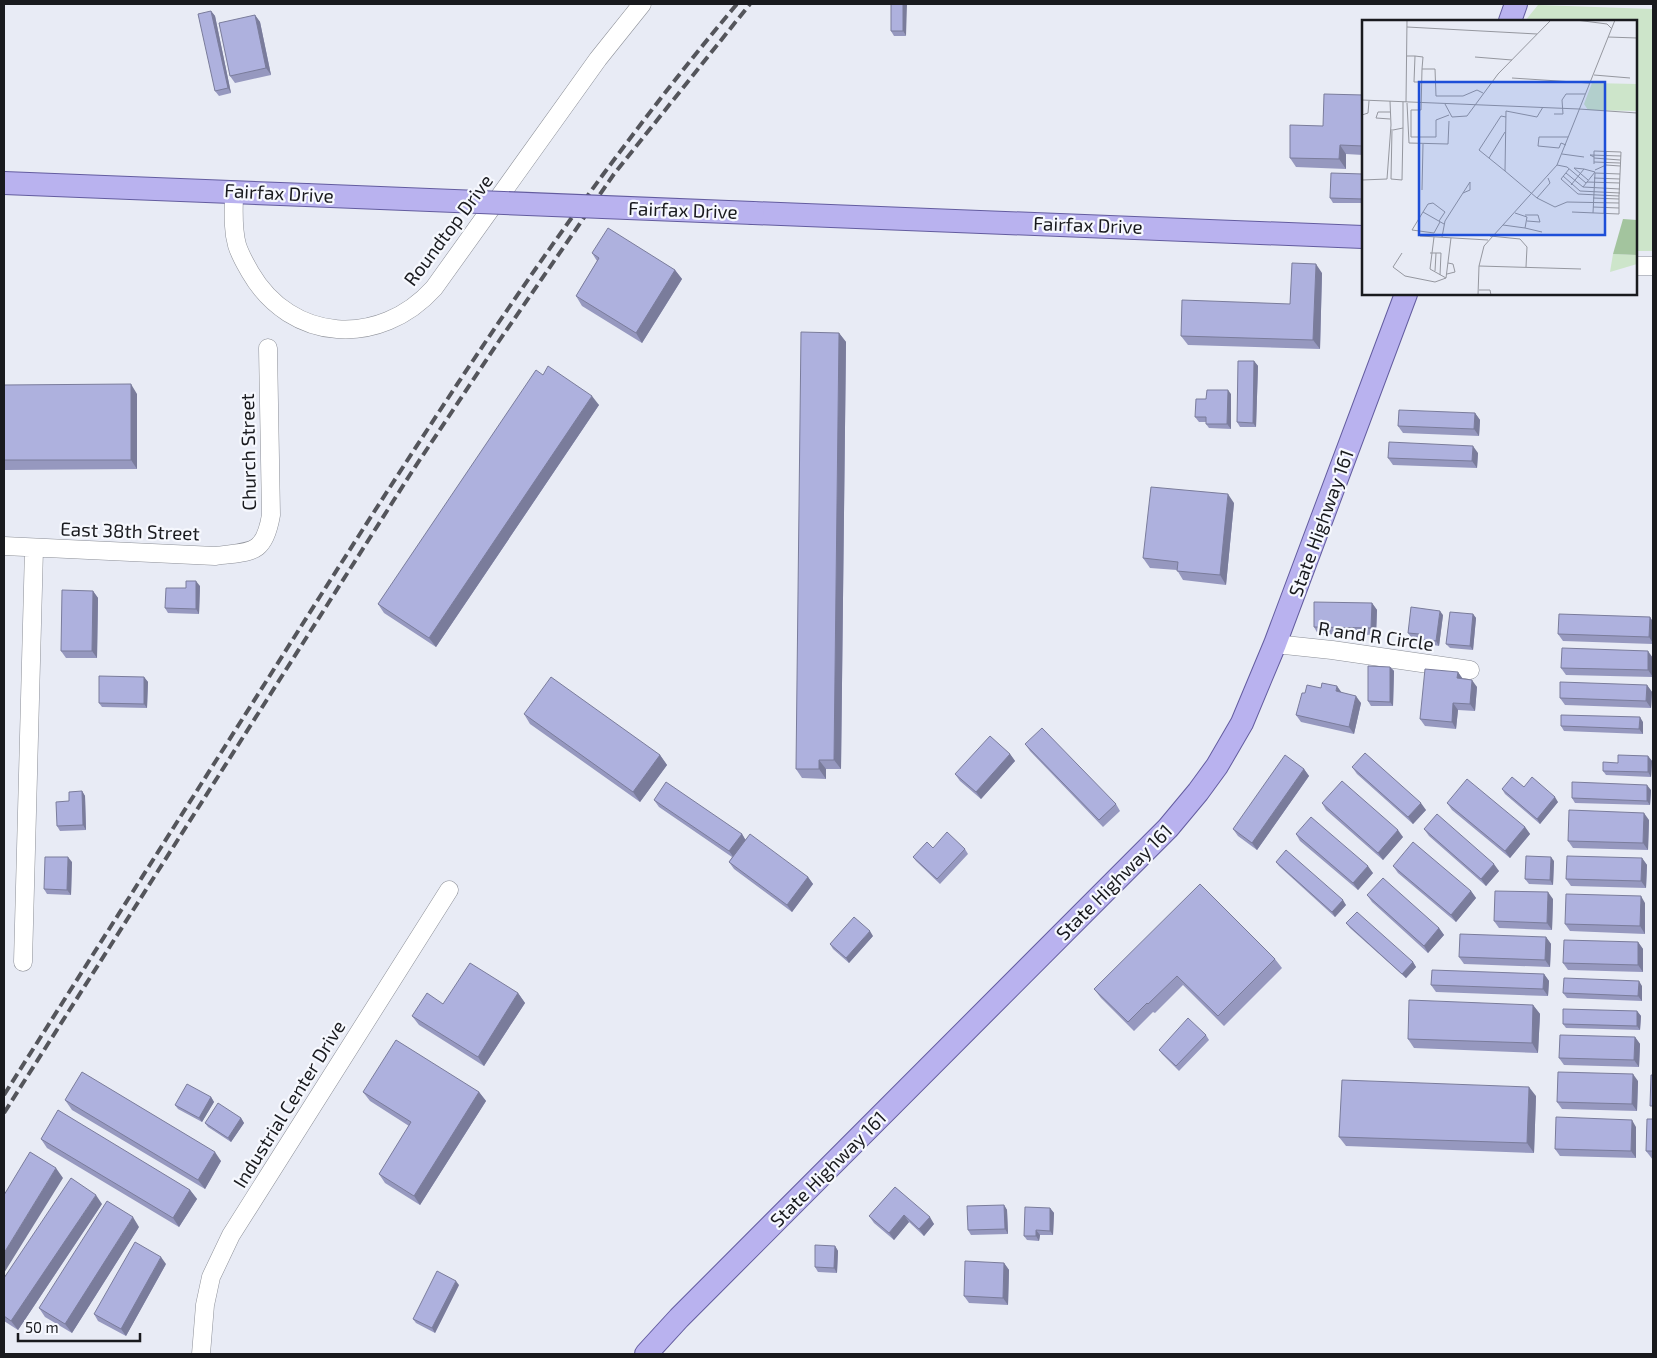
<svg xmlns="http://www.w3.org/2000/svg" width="1657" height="1358" font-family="'Exo 2',sans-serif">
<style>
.green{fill:#cde5ca}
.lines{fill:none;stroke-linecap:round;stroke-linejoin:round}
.minor-casing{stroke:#8c8f97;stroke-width:19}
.major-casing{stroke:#635c9f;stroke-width:24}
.minor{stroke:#fff;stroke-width:18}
.major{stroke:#b9b2ef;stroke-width:22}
.rail{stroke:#54555b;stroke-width:4;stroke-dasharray:10 5;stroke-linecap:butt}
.major-bridge-casing{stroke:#635c9f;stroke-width:24;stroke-linecap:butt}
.major-bridge{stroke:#b9b2ef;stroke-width:22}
.wall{fill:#9698bf}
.shaded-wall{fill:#7a7c9b}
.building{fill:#aeb1de;stroke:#7a7c9b}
.labels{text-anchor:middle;stroke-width:4.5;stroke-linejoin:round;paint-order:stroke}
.street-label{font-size:19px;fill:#191a1e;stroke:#f6f8fe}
.inset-road{fill:none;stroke:#95979f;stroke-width:1}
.view{fill:#1d4ed8;fill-opacity:0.15;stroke:#1d4ed8;stroke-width:2.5}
.inset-edge{fill:none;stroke:#191a1e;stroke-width:2.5}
</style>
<rect width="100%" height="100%" fill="#e8ebf5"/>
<path class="green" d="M1538,5l115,4v242h-17v-230h-111z"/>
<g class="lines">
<g class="minor-casing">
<path id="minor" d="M234,191c0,18 -2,36 3,54 3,10 8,18 13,27 41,71 130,76 184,16l164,-229 44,-55
M1636,266h17
M4,546l211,10c36,-5 49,0 56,-41l-3,-167
M1275,644l57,6 138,20
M23,962l11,-413
M201,1354l4,-49 6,-28 20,-42 218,-345"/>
</g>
<g class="major-casing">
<path id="major" d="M1510,21l6,-17
M4,183l302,12
M753,213l610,24
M646,1354l33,-36 489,-490 30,-36 19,-26 25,-43 33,-79 131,-350"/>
</g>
<use href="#minor" class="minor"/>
<use href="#major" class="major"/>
<path class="rail" d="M4,1095c105,-166 210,-331 315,-497 130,-204 262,-409 418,-594
M4,1113l409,-643 86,-129 115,-167 136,-170"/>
<g class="major-bridge-casing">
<path id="major-bridge" d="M306,195l447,18"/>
</g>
<use href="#major-bridge" class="major-bridge"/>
</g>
<path class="wall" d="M891,4l15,32h-12l-3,-5z
M211,11l4,5 16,77 -12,3 -4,-5z
M255,15l5,7 11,53 -36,8 -5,-7z
M1363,95v60l-17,-1v15l-50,-2 -6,-9 33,-32z
M1363,174v29h-30l-3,-5z
M592,253l83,17 7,9 -40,64 -60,-37 -6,-10 21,-35z
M1322,273l-2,76 -132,-4 -7,-9 109,-32z
M839,333l7,9 -5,427h-15v10l-24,-1 -6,-9z
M1254,361l4,5 -2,61h-16l-3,-5z
M543,375l56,30 -163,242 -52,-34 -6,-9z
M4,385l133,9v75l-133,1z
M1231,394v35l-22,-1 -3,-4v-2h-7l-4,-5 11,-18z
M1475,413l5,7 -1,16 -76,-3 -5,-7z
M1478,453l-1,15 -84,-3 -5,-7z
M1234,503l-8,82 -43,-5 -6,-10 -27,-2 -7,-10z
M200,586l-1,28 -31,-1 -3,-5z
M93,591l5,7 -1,60h-31l-5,-7z
M1372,603l5,7 -1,25 -58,-1 -4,-7z
M1473,614l3,4 -3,32 -23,-2 -4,-4z
M1443,615l-4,31 -17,-3 -4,-5 -7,-1 -3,-4z
M1650,617l3,5v22l-90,-3 -5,-7z
M1648,651l5,26 -87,-2 -5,-7z
M1390,667l4,4 -1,35h-22l-3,-5z
M1458,672l4,7 15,8 -2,24 -17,-1 -2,19 -31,-3 -5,-7z
M144,677l4,5 -1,26 -45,-1 -3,-4z
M1647,685l5,7 -1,16 -86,-3 -5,-7z
M1305,693h37l19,10 -7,31 -53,-12 -5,-7z
M524,714l136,41 7,10 -27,37 -110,-78z
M1643,722v12l-79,-3 -3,-5z
M1025,744l91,60 4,7 -17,16 -73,-76z
M1010,754l5,7 -34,38 -21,-18 -5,-7z
M1648,756l4,5 -1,16 -45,-2 -3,-4 15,-8z
M1352,767l74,43 -13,14 -56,-50z
M1304,769l5,7 -52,74 -19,-14 -5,-7z
M1502,789l56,13 -18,22 -35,-30z
M1651,790l-1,15 -75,-2 -3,-5z
M82,791l3,5 1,34 -26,1 -3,-5 12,-25z
M654,800l88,34 3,5 63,38 5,7 -21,28 -58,-43 -5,-7 3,-5 -73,-50z
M1322,803l81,34 -20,23 -57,-50z
M1447,803l78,24 5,7 -20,24 -58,-48z
M1649,820l-1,30 -75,-2 -5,-7z
M1424,829l75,42 -13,15 -57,-50z
M1296,834l77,39 -15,17 -58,-49z
M933,848l32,1 3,5 -28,30 -24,-23 -3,-4z
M1642,858l5,7 -1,23 -75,-2 -5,-7z
M1554,861l-1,24 -24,-1 -4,-5z
M72,862l-1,33 -24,-1 -3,-5z
M1276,862l70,43 -11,12 -56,-51z
M1393,866l78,25 5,7 -20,24 -58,-49z
M1367,895l72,33 5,7 -16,18 -56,-51z
M1553,899l-1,31 -53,-2 -5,-7z
M1645,903v31l-75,-3 -5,-7z
M1346,923l67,39 3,5 -10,11 -56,-50z
M873,936l-24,27 -16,-14 -3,-5z
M1546,937l5,7 -1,23 -86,-3 -5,-7z
M1638,942l5,7v23l-75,-2 -5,-7z
M1275,959l7,9 -58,58 -41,-41 -28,28 -2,-1 -19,19 -33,-33 -7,-9z
M1544,974l5,7 -1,15 -112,-4 -5,-7z
M1642,986v15l-75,-3 -4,-5z
M518,993l7,10 -41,63 -65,-41 -7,-9 31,-12z
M1533,1005l7,9 -2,39 -124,-5 -6,-9z
M1637,1011l4,5 -1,14 -74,-2 -3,-4z
M1206,1035l3,5 -30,31 -17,-17 -3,-4z
M1635,1037l5,7 -1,23 -75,-2 -5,-7z
M1638,1081l-1,30 -75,-2 -5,-7z
M363,1092h116l7,9 -66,104 -35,-22 -6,-9 30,-48 -39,-25z
M1536,1096l-2,57 -188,-7 -7,-9z
M211,1097l3,5 -12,20 -24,-13 -3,-4z
M65,1100l156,61 -16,28 -133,-79z
M241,1118l3,5 -13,19 -23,-15 -3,-4z
M1653,1119v41l-7,-9z
M1636,1127v31l-76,-2 -5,-7z
M41,1139l149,51 7,9 -18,28 -132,-79z
M895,1187l39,37 -10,12 -15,-14 -15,18 -20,-17 -5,-7z
M102,1204l-84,126 -14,-9v-43z
M1004,1205l3,5 1,24 -37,1 -3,-5z
M1050,1208l4,5 -1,22h-13l-1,6 -12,-1 -3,-4z
M139,1227l-67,106 -27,-16 -6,-9z
M835,1246l3,5 -1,22 -19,-1 -3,-5z
M1004,1263l5,7 -1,35 -39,-2 -5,-7z
M166,1264l-40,72 -28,-15 -4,-7z
M459,1285l-24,48 -19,-10 -3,-4z"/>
<path class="shaded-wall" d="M903,4h4l-1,32 -3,-5z
M211,11l4,5 16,77 -3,-5z
M255,15l5,7 11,53 -5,-7z
M1340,145l6,9v15l-7,-10z
M1316,264l6,9 -2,76 -7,-9z
M675,270l7,9 -40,64 -6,-10z
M839,333l7,9 -5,427 -7,-9z
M1254,361l4,5 -2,61 -3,-4z
M131,384l6,10v75l-6,-9z
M1228,390l3,4v35l-4,-5z
M592,396l7,9 -163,242 -7,-9z
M1475,413l5,7 -1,16 -5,-7z
M1473,446l5,7 -1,15 -5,-7z
M1228,494l6,9 -8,82 -6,-10z
M196,581l4,5 -1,28 -3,-5z
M93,591l5,7 -1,60 -5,-7z
M1372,603l5,7 -1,25 -5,-7z
M1440,611l3,4 -4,31 -3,-5z
M1473,614l3,4 -3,32 -3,-4z
M1650,617l3,5v21l-4,-6z
M1648,651l5,7v19l-5,-7z
M1390,667l4,4 -1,35 -3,-4z
M1458,672l5,7 -6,-1z
M144,677l4,5 -1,26 -3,-4z
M1472,680l5,7 -2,24 -5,-7z
M1647,685l5,7 -1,16 -5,-7z
M1337,686l5,7 -6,-2z
M1356,696l5,7 -7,31 -5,-7z
M1453,703l5,7 -2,19 -4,-7z
M1640,717l3,5v12l-4,-5z
M1010,754l5,7 -34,38 -5,-7z
M660,755l7,10 -27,37 -7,-10z
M1648,756l4,5 -1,16 -3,-5z
M819,760l7,9v10l-7,-10z
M1304,769l5,7 -52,74 -5,-7z
M1647,785l4,5 -1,15 -3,-4z
M82,791l3,5 1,34 -3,-5z
M1555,797l3,5 -18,22 -3,-5z
M1421,803l5,7 -13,14 -5,-7z
M1644,813l5,7 -1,30 -5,-7z
M1525,827l5,7 -20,24 -5,-7z
M1398,830l5,7 -20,23 -5,-7z
M742,834l4,7 -12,17 -5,-7z
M68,857l4,5 -1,33 -4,-5z
M1551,857l3,4 -1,24 -3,-5z
M1642,858l5,7 -1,23 -5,-7z
M1494,864l5,7 -13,15 -5,-7z
M1368,866l5,7 -15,17 -5,-7z
M808,877l5,7 -21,28 -5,-7z
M1471,891l5,7 -20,24 -5,-7z
M1548,892l5,7 -1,31 -5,-7z
M1641,896l4,7v31l-5,-8z
M1343,900l3,5 -11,12 -3,-5z
M1439,928l5,7 -16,18 -4,-7z
M870,931l3,5 -24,27 -3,-5z
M1546,937l5,7 -1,23 -5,-7z
M1638,942l5,7v23l-5,-7z
M1413,962l3,5 -10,11 -4,-4z
M1544,974l5,7 -1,15 -5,-7z
M1639,981l3,5v15l-4,-5z
M518,993l7,10 -41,63 -6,-9z
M1533,1005l7,9 -2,39 -6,-10z
M1637,1011l4,5 -1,14 -3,-4z
M1635,1037l5,7 -1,23 -5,-7z
M1633,1074l5,7 -1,30 -5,-7z
M1529,1087l7,9 -2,57 -7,-10z
M479,1092l7,9 -66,104 -6,-9z
M211,1097l3,5 -12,20 -3,-4z
M241,1118l3,5 -13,19 -3,-4z
M1632,1120l4,7v31l-5,-7z
M215,1152l6,9 -16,28 -7,-9z
M56,1168l7,10 -59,95v-20z
M190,1190l7,9 -18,28 -6,-9z
M96,1195l6,9 -84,126 -7,-9z
M1004,1205l3,5 1,24 -3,-5z
M1050,1208l4,5 -1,22 -3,-4z
M904,1215l5,7 -15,18 -5,-7z
M133,1217l6,10 -67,106 -7,-9z
M930,1217l4,7 -10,12 -5,-7z
M1036,1230l4,5 -1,6 -3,-5z
M835,1246l3,5 -1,22 -3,-5z
M161,1257l5,7 -40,72 -5,-7z
M1004,1263l5,7 -1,35 -5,-7z
M456,1281l3,4 -24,48 -3,-5z"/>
<path class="building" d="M891,4h12v27h-12z
M211,11l17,77 -13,3 -17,-77z
M255,15l11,53 -36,8 -11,-53z
M1324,94l39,1v51l-23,-1 -1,14 -49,-1v-33l33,1z
M1331,173l32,1v25l-33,-1z
M608,228l67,42 -39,63 -60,-37 23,-38 -7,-5z
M1292,263l24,1 -3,76 -132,-4 1,-36 108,4z
M801,332l38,1 -5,427h-15v9h-23z
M1238,361h16l-1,62 -16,-1z
M548,366l44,30 -163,242 -51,-34 158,-234 7,5z
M131,384v76h-127v-75z
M1207,390h21l-1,34h-21v-7h-11l1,-18h10z
M1399,410l76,3 -1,16 -76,-3z
M1389,442l84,4 -1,15 -84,-3z
M1151,487l77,7 -8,81 -43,-4 1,-9 -35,-4z
M186,581h10v28l-31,-1 1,-20h20z
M62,590l31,1 -1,60h-31z
M1314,602l58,1 -1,25 -57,-1z
M1411,607l29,4 -4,30 -18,-2 1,-5 -11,-1z
M1450,612l23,2 -3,32 -24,-2z
M1559,614l91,3 -1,20 -91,-3z
M1562,648l86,3v19l-87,-2z
M1368,666l22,1v35l-22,-1z
M1425,669l33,3 -1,6 15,2 -2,24 -17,-1 -1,19 -32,-3z
M99,676l45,1v27l-45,-1z
M551,677l109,78 -27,37 -109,-78z
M1560,682l87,3 -1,16 -86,-3z
M1322,683l15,3 -1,5 20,5 -7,31 -53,-12 6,-22h3l2,-8 14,3z
M1561,715l79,2 -1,12 -78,-3z
M1042,728l74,76 -17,16 -74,-76z
M990,736l20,18 -34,38 -21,-18z
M1365,753l56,50 -13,14 -56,-50z
M1285,755l19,14 -52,74 -19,-14z
M1618,755l30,1v16l-45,-1v-9l15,1z
M1512,777l12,10 8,-10 23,20 -18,22 -35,-30z
M1467,779l58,48 -20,24 -58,-48z
M1342,781l56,49 -20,23 -56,-50z
M666,782l76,52 -13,17 -75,-51z
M1572,782l75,3v16l-75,-3z
M82,791l1,34 -26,1 -1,-24 13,-1v-9z
M1569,810l75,3 -1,30 -75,-2z
M1437,814l57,50 -13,15 -57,-50z
M1311,817l57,49 -15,17 -57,-49z
M947,832l18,17 -28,30 -24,-22 14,-15 6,6z
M750,834l58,43 -21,28 -58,-43z
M1413,842l58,49 -20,24 -58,-49z
M1286,850l57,50 -11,12 -56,-50z
M1526,856l25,1 -1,23 -25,-1z
M1567,856l75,2 -1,23 -75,-2z
M45,857h23l-1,33 -23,-1z
M1383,878l56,50 -15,18 -57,-51z
M1200,884l75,75 -57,57 -41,-40 -29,28 -1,-1 -19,19 -34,-33z
M1495,891l53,1 -1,31 -53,-2z
M1566,894l75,2 -1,30 -75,-2z
M1357,912l56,50 -11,12 -56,-51z
M854,917l16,14 -24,27 -16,-14z
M1460,934l86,3 -1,23 -86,-3z
M1564,940l74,2v23l-75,-2z
M470,963l48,30 -40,64 -66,-41 15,-23 16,11z
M1432,970l112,4 -1,15 -112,-4z
M1564,978l75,3 -1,15 -75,-3z
M1409,1000l124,5 -1,38 -124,-4z
M1563,1009l74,2v15l-74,-2z
M1188,1018l18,17 -30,31 -17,-16z
M1560,1035l75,2 -1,23 -75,-2z
M396,1040l83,52 -65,104 -35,-22 32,-52 -48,-30z
M82,1072l133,80 -17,28 -133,-80z
M1558,1072l75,2 -1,30 -75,-2z
M1651,1075h2v31h-3z
M1342,1080l187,7 -2,56 -188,-6z
M187,1084l24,13 -12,21 -24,-13z
M218,1103l23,15 -13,20 -23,-15z
M58,1110l132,80 -17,28 -132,-79z
M1556,1117l76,3 -1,31 -76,-2z
M1647,1119h6v32h-7z
M30,1152l26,16 -52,85v-58z
M71,1178l25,17 -85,126 -7,-5v-38z
M895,1187l35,30 -11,12 -15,-14 -15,18 -20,-17z
M107,1201l26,16 -68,107 -26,-16z
M1004,1205l1,24 -37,1 -1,-24z
M1025,1207l25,1v23l-14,-1v6h-12z
M135,1242l26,15 -40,72 -27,-15z
M815,1245l20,1 -1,22 -19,-1z
M965,1261l39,2 -1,35 -39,-2z
M437,1271l19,10 -24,47 -19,-9z"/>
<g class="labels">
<g class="street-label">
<text transform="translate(279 193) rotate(3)" y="7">Fairfax Drive</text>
<text transform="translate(683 210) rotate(2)" y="7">Fairfax Drive</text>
<text transform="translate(1088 225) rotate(2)" y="7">Fairfax Drive</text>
<text transform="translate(448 230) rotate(-53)" y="7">Roundtop Drive</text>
<text transform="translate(248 452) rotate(-91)" y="7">Church Street</text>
<text transform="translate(1321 523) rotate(-70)" y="7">State Highway 161</text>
<text transform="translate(130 531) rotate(2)" y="7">East 38th Street</text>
<text transform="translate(1376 636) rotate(8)" y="7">R and R Circle</text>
<text transform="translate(1114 882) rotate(-45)" y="7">State Highway 161</text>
<text transform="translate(289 1104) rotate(-58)" y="7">Industrial Center Drive</text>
<text transform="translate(828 1169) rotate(-45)" y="7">State Highway 161</text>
</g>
</g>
<g transform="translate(1362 20)">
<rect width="275" height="275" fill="#e8ebf5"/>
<path d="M230,63l45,1v27l-49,-1 -4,-6zM251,234l24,1v9l-27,8z" fill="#cde5ca"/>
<path d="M261,199l14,1v35l-24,-1z" fill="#a3c49e"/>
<path class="inset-road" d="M214,0l31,4 5,5M45,7l130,7M246,17l29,1M45,36h8l-1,26h8M53,36l8,1 -1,12M113,37l37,3M232,55l36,3M150,58l77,5M0,80l217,9M28,81l1,24M44,82l1,-82M45,83l2,40 39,1 1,-23M83,84l7,13 15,-1 31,-42 53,-54M181,87l-6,10 -31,-6 -1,60 32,27 13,-15 -2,-5M217,89l58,4M28,92h-12l-2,6 14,1M192,94h9l-1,-14 4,-6h19M0,95l6,-2 1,-12M87,95l-13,5v17h-25v-27h10l1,-41h13l1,27h27l14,-6 6,3M30,109l-1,50 11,1 1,-52M31,110l10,-2v-26M204,125l-5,-2 -2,5 -21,-2 1,-9h29M200,134l22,3M232,137l-4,-2 31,1M127,138l16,-26M232,138l26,2M232,142l26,1M195,145l10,2 19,16M212,148l14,12M207,149l-8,10 17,15 41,2 2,-44 -27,-1v13M233,150l11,-5 14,1M143,151l-26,-21 22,-34 5,1M204,153l17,14 37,2M201,156l17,15 40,2M232,158l26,1M0,160l25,-1 4,-54M225,162l33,1M209,165l13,-16 -10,-1M221,167l12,-15 -11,-3M60,170l1,-46M101,173l7,-3v-8M175,178l18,9 12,-5 52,1M231,178l26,1M231,187l26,1M61,192l5,-8 5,-1 12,9 -6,9M210,192l47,2v-18M231,193l2,-40 25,1M242,193l2,-61M163,195h13l2,7 -13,-1M78,202l-6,11 -22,-3 11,-18 21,12M141,205l22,3 2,-11 -12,-4M163,208l17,4M58,216l68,4M128,216l30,3 7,8 -1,20M72,217l-4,32 16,9M80,217l3,-16 25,-39M40,233l-9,14 12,9 30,6 11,-4M68,233h11l-1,22M117,246l102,3M73,251l1,-18M85,254l8,-2 -2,-8 -5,-1M84,258l5,-40M117,270h11l1,5M116,275l1,-29 5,-20 73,-81 58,-145"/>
<path class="view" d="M57,62h186v153h-186z"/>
<rect width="275" height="275" class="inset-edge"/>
</g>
<rect width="1657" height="1358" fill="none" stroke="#191a1e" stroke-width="10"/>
<path d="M18 1333v8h122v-8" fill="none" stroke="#191a1e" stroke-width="2.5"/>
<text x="25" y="1333" font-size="15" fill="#191a1e" stroke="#f6f8fe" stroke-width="4" paint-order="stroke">50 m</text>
</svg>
